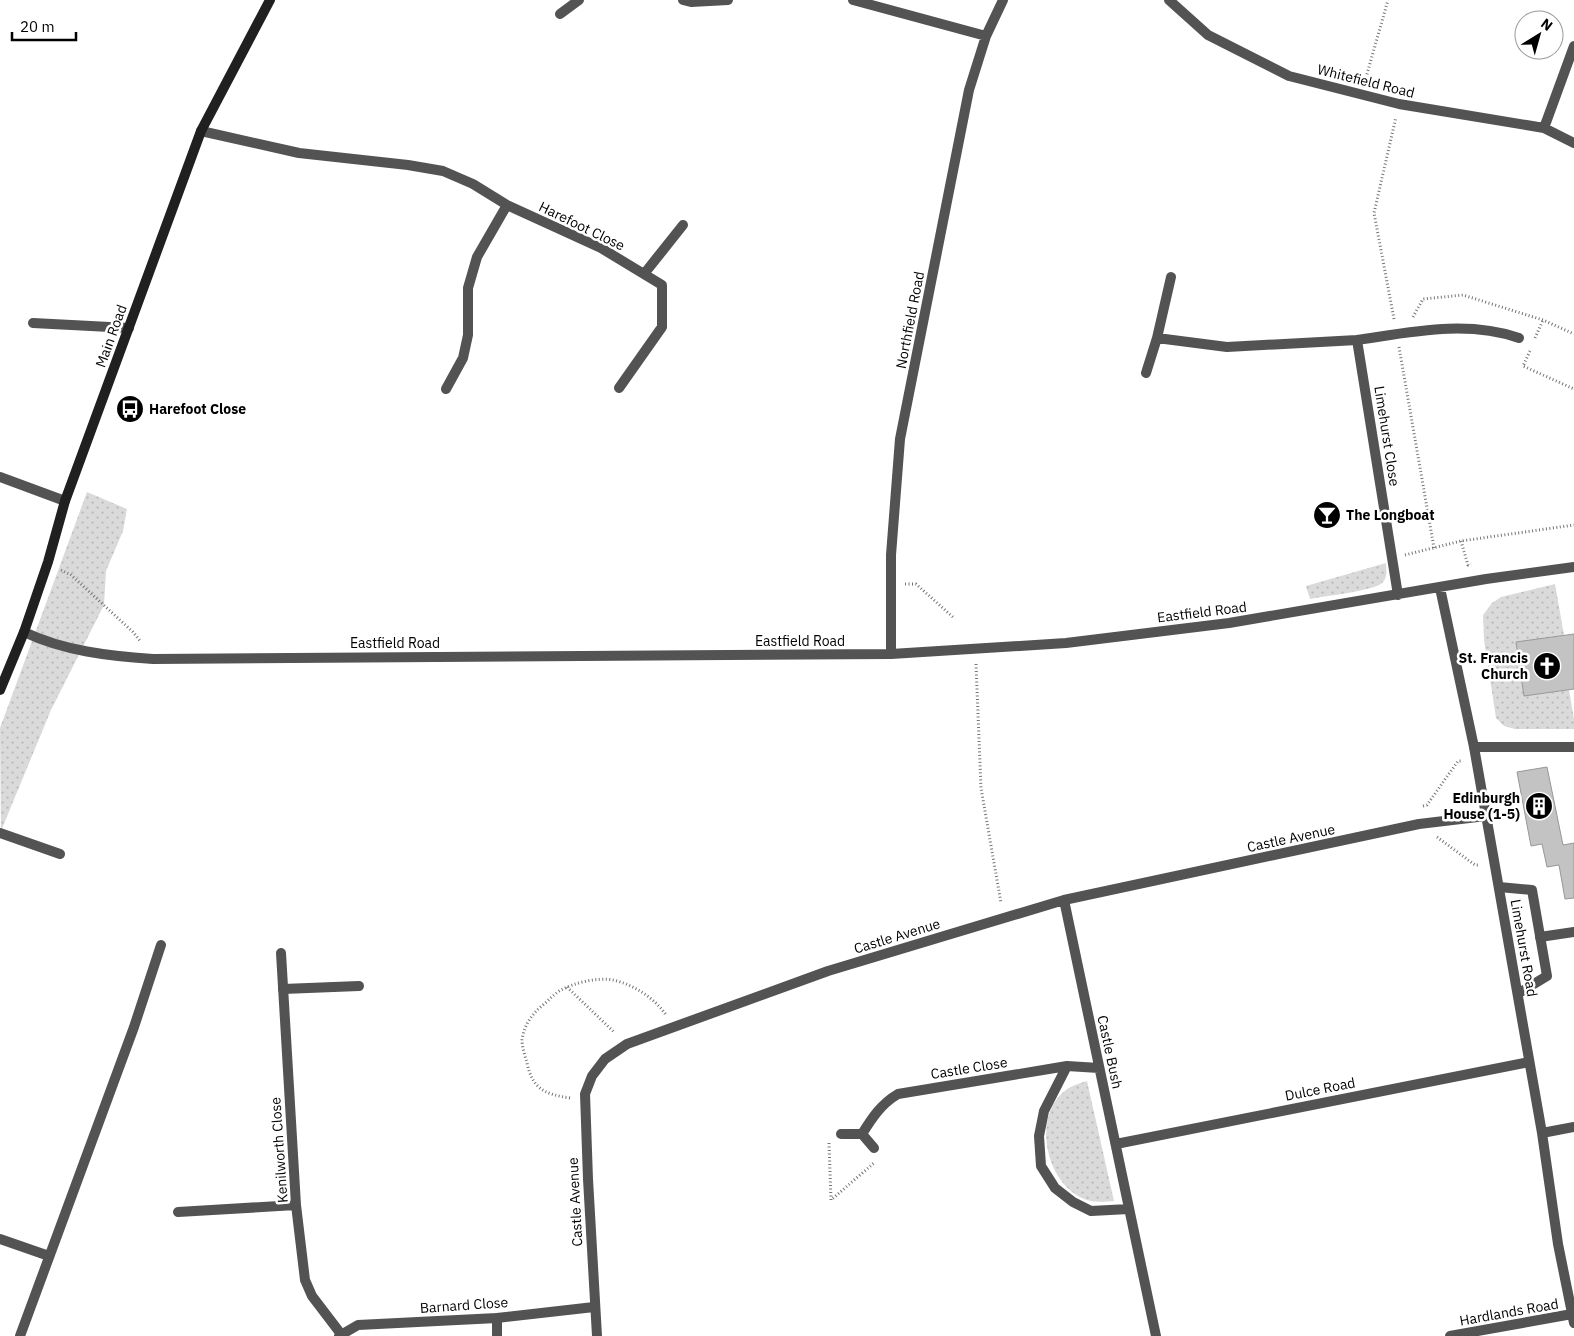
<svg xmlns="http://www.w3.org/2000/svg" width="1574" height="1336" font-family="'IBM Plex Sans',sans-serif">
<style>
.grass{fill:url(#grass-dots)}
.building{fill:#c3c3c3;stroke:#979797}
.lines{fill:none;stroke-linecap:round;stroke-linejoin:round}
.path{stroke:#757575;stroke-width:3;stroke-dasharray:1 2.5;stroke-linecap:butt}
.lane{stroke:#535353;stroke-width:10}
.street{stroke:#535353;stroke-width:10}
.secondary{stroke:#202020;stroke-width:10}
.labels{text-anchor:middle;stroke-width:5;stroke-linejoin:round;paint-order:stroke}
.street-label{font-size:14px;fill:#000;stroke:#fff}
.poi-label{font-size:14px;font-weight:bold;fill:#000;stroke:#fff;text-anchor:start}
</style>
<defs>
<pattern id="grass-dots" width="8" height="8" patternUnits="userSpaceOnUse" patternTransform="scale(1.25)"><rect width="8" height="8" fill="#dadada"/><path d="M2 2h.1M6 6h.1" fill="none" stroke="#b9b9b9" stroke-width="1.8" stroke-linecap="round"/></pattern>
</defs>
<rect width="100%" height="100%" fill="#fff"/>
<path class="grass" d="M87,492l40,17 -4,22 -17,40 -2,34 -53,105 -50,121 -1,-103z
M1386,563c0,7 2,13 -3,19 -7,9 -59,14 -73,17l-4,-13z
M1555,584l9,51 -48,8 8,53 45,-6 5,29v10h-59l-11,-3 -8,-8 -12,-78 -1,-25 9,-12 9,-6z
M1087,1081l27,120c-11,1 -24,2 -34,-4 -35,-18 -48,-82 -14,-107 5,-4 14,-7 21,-9z"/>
<path class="building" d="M1574,634v55l-50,7 -8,-54z
M1547,767l16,78 11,-2v55l-9,1 -6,-34 -12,2 -5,-23 -11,2 -14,-74z"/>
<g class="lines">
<path class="path" d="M1365,81l23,-81
M1413,317l10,-18 40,-4 80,25 31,14
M1394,319l-20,-106 22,-96
M1535,338l8,-18
M1399,347l35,201
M1530,351l-7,15 51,23
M1461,541l7,24 3,-1
M1405,555l56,-14 113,-16
M61,570l10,5 62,57 8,10
M905,584h11l38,34
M976,664l5,124 20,115
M1423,806l4,-1 31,-44h4
M1437,837l38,28h4
M567,987l48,46
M570,1098c-25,-4 -37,-8 -43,-35 -2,-7 -5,-16 -5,-23 2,-15 10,-26 21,-35 6,-5 11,-11 18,-15 13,-7 36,-13 52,-10 19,4 42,18 53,35
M829,1143l2,57 43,-37"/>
<path class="lane" d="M1474,747h100
M0,833l60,21
M1499,887l33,3 15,86 -28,17
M283,989l76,-3
M0,1239l49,17
M497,1318v18
M20,1336l114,-309 27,-82"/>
<path class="street" d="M683,0l8,2 37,-2
M853,0l133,36
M1169,0l39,35 81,41 110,28 145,24 30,15
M560,14l19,-14
M1544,128l30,-82
M201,131l98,22 109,12 35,6 30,13 34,21 94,43 61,37v42l-43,61
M644,274l39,-49
M1171,277l-14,61 70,9 130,-7 41,255
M33,323l96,5
M1357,340c55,-8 109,-20 162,-2
M1146,373l11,-35
M446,389l17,-31 5,-23v-47l9,-31 30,-52
M0,477l65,24
M1440,588l34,159 68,386 16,111 16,79
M24,632c40,19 85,24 129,27l738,-5 175,-11 163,-20 257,-44 88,-12
M891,654v-99l9,-116 69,-349 17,-54 17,-36
M1064,900l92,436
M1540,937l34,-5
M281,953l15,252 9,75 7,16 29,38
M1067,1066l-23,45 -5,25 2,30 14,22 18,14 18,9 38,-2
M1542,1133l32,-6
M841,1134h21c10,-16 19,-30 36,-40l169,-28 32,2
M862,1134l12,14
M1116,1144l413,-82
M178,1212l118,-7
M339,1336l19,-11 139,-7 97,-11
M597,1336l-9,-157 -3,-85 7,-18 13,-17 22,-15 201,-73 236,-71 355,-76 67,-8
M1450,1336l122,-22"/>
<path class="secondary" d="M0,690l24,-58 24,-70 17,-61 136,-370 69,-131"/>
</g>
<defs>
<g id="bus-disc" transform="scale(1.4375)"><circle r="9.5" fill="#000" stroke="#fff"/><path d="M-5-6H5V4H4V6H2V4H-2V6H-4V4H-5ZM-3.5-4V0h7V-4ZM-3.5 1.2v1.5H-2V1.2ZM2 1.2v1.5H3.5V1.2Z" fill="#fff"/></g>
<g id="bar-disc" transform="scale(1.4375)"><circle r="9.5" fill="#000" stroke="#fff"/><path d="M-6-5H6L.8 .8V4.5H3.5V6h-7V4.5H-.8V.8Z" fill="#fff"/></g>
<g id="church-disc" transform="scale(1.4375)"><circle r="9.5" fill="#000" stroke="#fff"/><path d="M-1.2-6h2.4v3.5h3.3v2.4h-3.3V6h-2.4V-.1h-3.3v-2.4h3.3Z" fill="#fff"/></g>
<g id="building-disc" transform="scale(1.4375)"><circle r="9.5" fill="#000" stroke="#fff"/><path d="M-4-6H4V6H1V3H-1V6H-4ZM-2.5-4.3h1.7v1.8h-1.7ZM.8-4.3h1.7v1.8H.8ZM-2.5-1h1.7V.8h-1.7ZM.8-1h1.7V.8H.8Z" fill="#fff"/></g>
</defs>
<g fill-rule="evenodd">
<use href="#bus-disc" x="130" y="409"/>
<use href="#bar-disc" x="1327" y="515"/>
<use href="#church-disc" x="1547" y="666"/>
<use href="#building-disc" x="1539" y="806"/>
</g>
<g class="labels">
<g class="street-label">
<text transform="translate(1366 81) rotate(14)" y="5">Whitefield Road</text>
<text transform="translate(582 226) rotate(26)" y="5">Harefoot Close</text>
<text transform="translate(910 320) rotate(-79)" y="5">Northfield Road</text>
<text transform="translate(111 336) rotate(-70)" y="5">Main Road</text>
<text transform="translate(1387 436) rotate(81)" y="5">Limehurst Close</text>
<text transform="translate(1202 612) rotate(-7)" y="5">Eastfield Road</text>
<text x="800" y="646">Eastfield Road</text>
<text x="395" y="648">Eastfield Road</text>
<text transform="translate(1291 838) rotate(-12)" y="5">Castle Avenue</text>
<text transform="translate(897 936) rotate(-17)" y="5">Castle Avenue</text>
<text transform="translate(1524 948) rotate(80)" y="5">Limehurst Road</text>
<text transform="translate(1110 1052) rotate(78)" y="5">Castle Bush</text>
<text transform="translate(969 1068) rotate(-9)" y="5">Castle Close</text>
<text transform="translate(1320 1089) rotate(-11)" y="5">Dulce Road</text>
<text transform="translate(279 1150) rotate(-94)" y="5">Kenilworth Close</text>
<text transform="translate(575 1202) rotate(-93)" y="5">Castle Avenue</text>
<text transform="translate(464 1305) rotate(-4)" y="5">Barnard Close</text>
<text transform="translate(1509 1312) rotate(-10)" y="5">Hardlands Road</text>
</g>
<g class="poi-label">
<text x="149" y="414">Harefoot Close</text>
<text x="1346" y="520">The Longboat</text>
<text x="1528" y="663" text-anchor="end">St. Francis<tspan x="1528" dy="16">Church</tspan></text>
<text x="1520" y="803" text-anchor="end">Edinburgh<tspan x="1520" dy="16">House (1-5)</tspan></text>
</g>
</g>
<g transform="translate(1539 35) rotate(37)"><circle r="24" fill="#ffffff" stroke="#999999"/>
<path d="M0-4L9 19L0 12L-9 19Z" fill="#000000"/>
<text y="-8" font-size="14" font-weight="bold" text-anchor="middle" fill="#000000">N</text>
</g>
<path d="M12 32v8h64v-8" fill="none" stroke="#000000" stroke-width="2.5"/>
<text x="20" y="32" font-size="15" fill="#000000" stroke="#ffffff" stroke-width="4" paint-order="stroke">20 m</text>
</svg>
